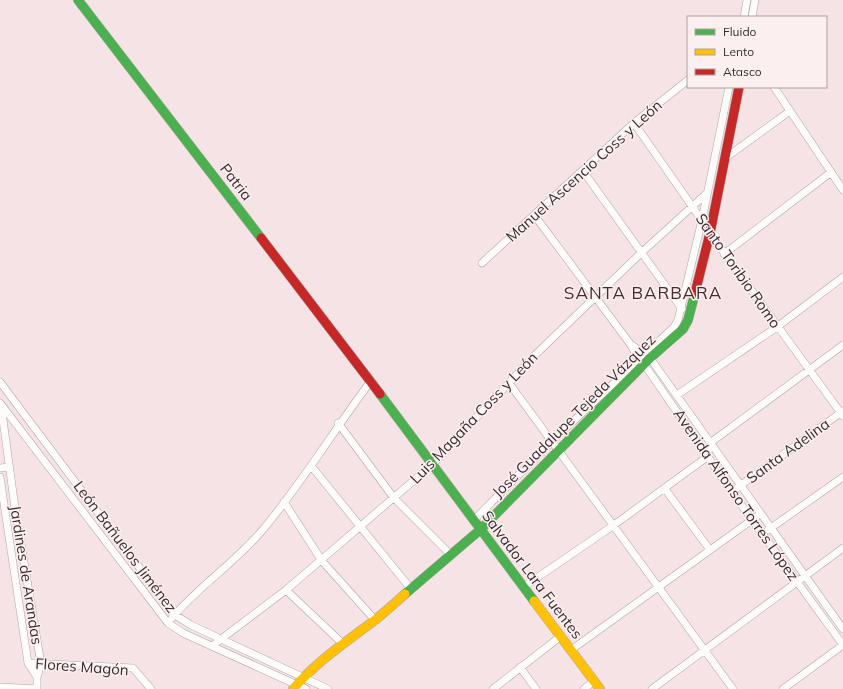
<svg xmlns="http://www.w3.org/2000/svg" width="843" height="689" font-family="Mulish,sans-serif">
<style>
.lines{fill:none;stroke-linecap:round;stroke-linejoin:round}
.street-casing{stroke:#b2a5a6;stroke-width:8}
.fast-casing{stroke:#b2a5a6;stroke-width:10}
.slow-casing{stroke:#b2a5a6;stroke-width:10}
.jam-casing{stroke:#b2a5a6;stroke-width:10}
.street{stroke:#fefbfb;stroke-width:7}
.fast{stroke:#4caf50;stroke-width:9}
.slow{stroke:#ffc107;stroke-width:9}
.jam{stroke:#c62828;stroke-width:9}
.labels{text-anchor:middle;stroke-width:3;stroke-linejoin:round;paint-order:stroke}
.street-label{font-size:15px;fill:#382c2e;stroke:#fceff0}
.quarter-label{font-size:17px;letter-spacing:1px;fill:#442c2e;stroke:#fceff0}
</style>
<rect width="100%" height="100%" fill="#f5e3e5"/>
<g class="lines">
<g class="street-casing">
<path id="street" d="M744,17l3,-17
M752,17l3,-17
M774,87l69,103
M634,123l69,99
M724,159l66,-48
M583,171l99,138
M535,216l96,129 7,14 6,5 88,128 111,153
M709,232l134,184
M724,254l106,-81
M482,263l152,-140 54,-43
M632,345l18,13 193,271
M0,382l175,233 16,10 137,64
M509,383l224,306
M677,395l100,-68 66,-50
M0,403l168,220 15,10 123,56
M1,405l14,103 26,156 -4,13v12
M338,423l56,75 57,57
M312,467l99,122
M0,468l9,-1
M0,477l28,186 9,14
M737,488l106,-77
M665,489l45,61
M284,502l38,59 53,59
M474,520l78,-79 122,-114 4,-7 24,-100 27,-133
M768,530l75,-53
M525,586l89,-61 93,-68 3,-14 133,-98
M286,590l56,53
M172,618c26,-31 61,-54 88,-85 41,-48 73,-102 111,-152
M212,646l74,-56 147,-126 101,-108 107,-103 66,-60
M571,650l185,-133
M28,663l105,5 18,21
M520,667l16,22
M0,687l37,2
M493,689l68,-53
M584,689l10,-8
M652,689l191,-141
M783,689l60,-44"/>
</g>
<g class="fast-casing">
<path id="fast" d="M78,0l183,238
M380,394l154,207
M405,594l76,-65 169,-171 33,-29 5,-9 7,-27"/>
</g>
<g class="slow-casing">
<path id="slow" d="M534,601l66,88
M293,689c24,-28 53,-47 82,-69 10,-8 20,-17 30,-26"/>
</g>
<g class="jam-casing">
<path id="jam" d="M261,238l119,156
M695,293l15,-60 29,-146"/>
</g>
<use href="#street" class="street"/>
<use href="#fast" class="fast"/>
<use href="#slow" class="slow"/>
<use href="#jam" class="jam"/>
</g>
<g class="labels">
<g class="street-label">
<text transform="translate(584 171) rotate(-42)" y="5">Manuel Ascencio Coss y León</text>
<text transform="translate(236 182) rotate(52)" y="5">Patria</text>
<text transform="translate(738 271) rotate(55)" y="5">Santo Toribio Romo</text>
<text transform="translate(574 416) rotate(-45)" y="5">José Guadalupe Tejeda Vázquez</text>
<text transform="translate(474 418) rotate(-46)" y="5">Luis Magaña Coss y León</text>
<text transform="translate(788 451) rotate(-36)" y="5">Santa Adelina</text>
<text transform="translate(736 495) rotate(55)" y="5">Avenida Alfonso Torres López</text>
<text transform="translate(125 547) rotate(53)" y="5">León Bañuelos Jiménez</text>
<text transform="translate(26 575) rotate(81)" y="5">Jardines de Arandas</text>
<text transform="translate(532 575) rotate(53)" y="5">Salvador Lara Fuentes</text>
<text transform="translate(82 667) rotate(4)" y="5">Flores Magón</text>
</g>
<g class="quarter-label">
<text x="643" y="299">SANTA BARBARA</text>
</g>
</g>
<rect x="687" y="16" width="140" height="72" fill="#fceff0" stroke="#aea1a2"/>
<rect x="695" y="29" width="20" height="6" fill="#4caf50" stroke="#aea1a2"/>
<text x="723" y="36" font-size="12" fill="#382c2e">Fluido</text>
<rect x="695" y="49" width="20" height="6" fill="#ffc107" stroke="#aea1a2"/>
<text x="723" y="56" font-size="12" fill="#382c2e">Lento</text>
<rect x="695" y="69" width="20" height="6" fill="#c62828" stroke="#aea1a2"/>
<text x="723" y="76" font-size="12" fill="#382c2e">Atasco</text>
</svg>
